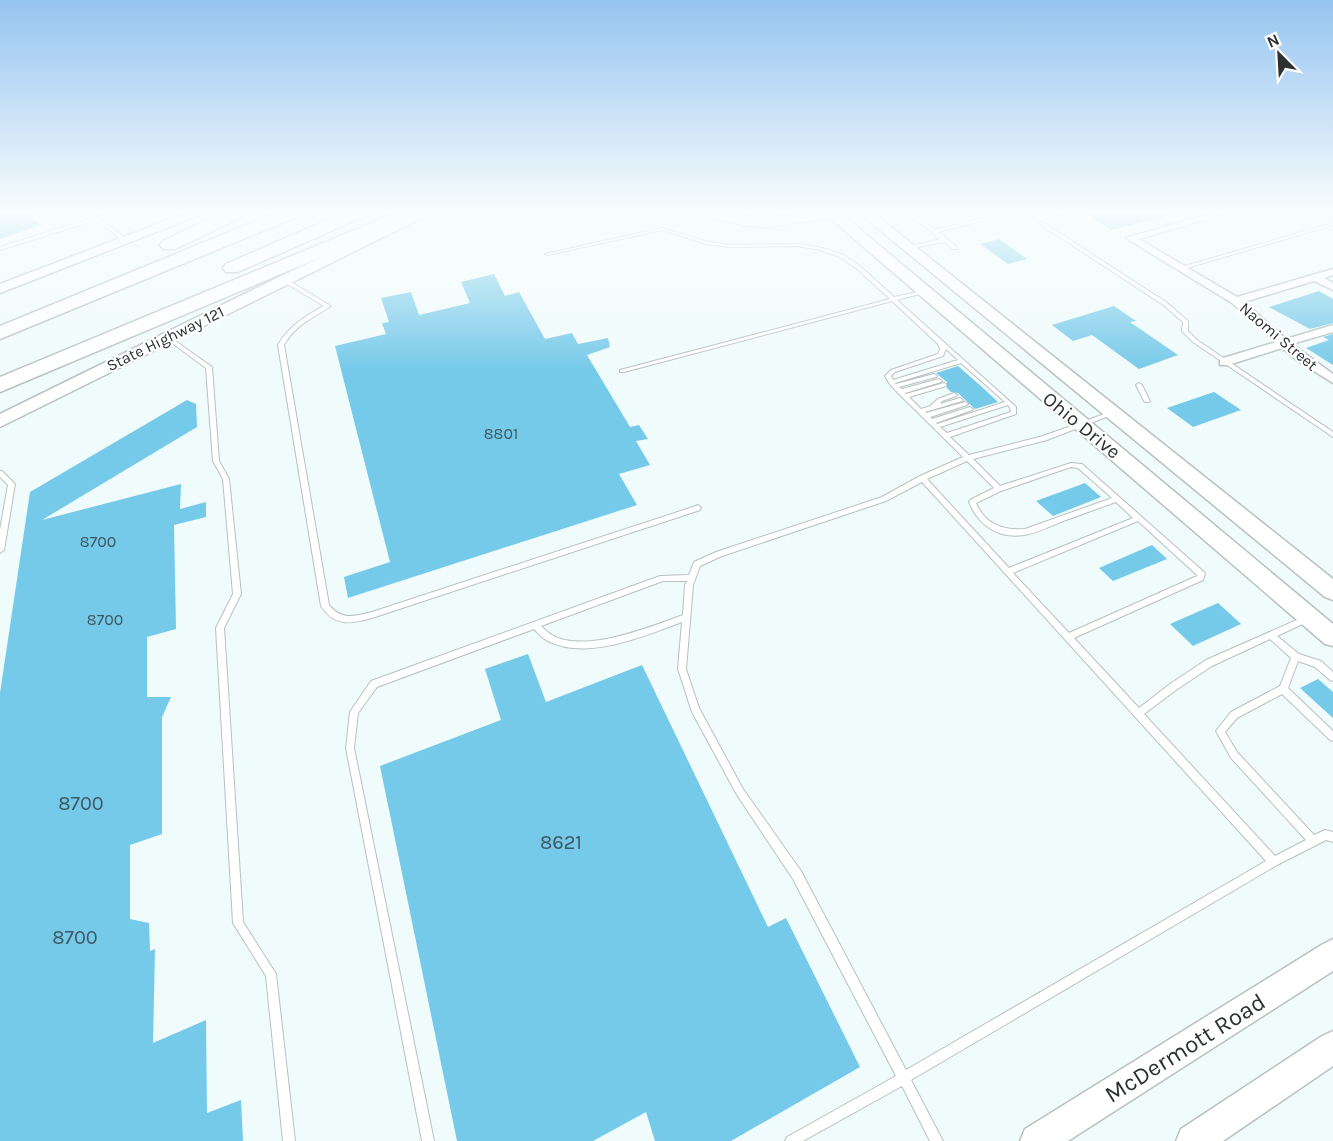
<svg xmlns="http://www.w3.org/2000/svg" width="1333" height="1141" font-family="Karla,sans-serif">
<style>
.building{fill:#75c9e9}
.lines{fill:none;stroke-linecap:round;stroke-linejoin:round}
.lane-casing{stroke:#b7c1c1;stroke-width:2}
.street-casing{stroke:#b7c1c1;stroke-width:3}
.secondary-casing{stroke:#b7c1c1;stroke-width:3}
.highway-casing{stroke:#b7c1c1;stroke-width:3}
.lane{fill:#fff;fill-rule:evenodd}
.street{fill:#fff;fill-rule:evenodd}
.secondary{fill:#fff;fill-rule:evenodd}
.highway{fill:#fff;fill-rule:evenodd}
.labels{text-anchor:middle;stroke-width:4.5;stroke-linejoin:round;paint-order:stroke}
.far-street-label{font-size:16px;fill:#2d3131;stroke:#fff}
.number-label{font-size:16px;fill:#3f575f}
.street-label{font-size:20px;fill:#2d3131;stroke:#fff}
.near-number-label{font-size:20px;fill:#3f575f}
.near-street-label{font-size:24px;fill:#2d3131;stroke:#fff}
</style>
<rect width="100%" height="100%" fill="#f0fbfb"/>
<path class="building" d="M8,212h17l16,13 -41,14v-24z
M1083,212h79l1,5 -52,13z
M999,239l28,20 -19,5 -28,-20z
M494,274l11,22 14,-4 26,47 27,-6 6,11 30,-6 2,9 -23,8 43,72 9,-2 9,14 -12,2 14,24 -31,9 18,31 -289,93 -4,-21 46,-15 -55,-216 51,-12 -4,-11 7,-1 -8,-24 30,-6 8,23 51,-12 -9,-21z
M1319,291l14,8v24l-23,6 -41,-22z
M1114,306l22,15 -6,1 48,33 -39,14 -47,-34 -19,6 -21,-16z
M1333,334v31l-27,-17 23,-8 -6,-3z
M958,366l24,21 16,15 -23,7 -17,-16 -7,-1 -4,-4v-6l-11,-9z
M1214,392l27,18 -48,17 -26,-19z
M187,400l9,4 1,23 -155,93 139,-36 -1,25 26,-7v15l-32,8 2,104 -29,8v60h24l-9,20v117l-32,11v74l19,4 1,28 5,-2 -2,94 53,-23 1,93 34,-13 2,41h-243v-448l30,-201z
M1085,483l16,14 -48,19 -17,-15z
M1152,545l15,14 -54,22 -14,-13z
M1218,603l23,21 -48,22 -23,-22z
M528,654l18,48 96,-37 126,262 18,-9 74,149 -129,74h-76l-9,-29 -53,29h-136l-77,-375 121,-46 -16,-51z
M1318,679l15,13v26l-33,-30z"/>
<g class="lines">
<g class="lane-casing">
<path id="lane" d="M86,212h5l6,5 14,-5h7l-18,7 28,21v2h-4l-28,-22 -96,30v-3l93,-29z
M906,212h5l24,18 74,-18 4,1 -75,19 19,15v2h-4l-9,-7 -36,7h-2v-2l35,-8z
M1073,212h8l-37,11 122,79 22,19v10l9,9 136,92v5l-140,-95 -11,-11 1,-9 -21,-18 -124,-81z
M1333,223v2l-150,44 -5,-1z
M662,228l47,14 21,3 68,-1 25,4 21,7 17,12 33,30 33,-7v2l-30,8 119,107v7l-66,23 19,18 74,-19 67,-24h4v2l-67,26 -74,19 27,27 71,-23 11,1 122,108 1,2 -2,6 -129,58 65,70 31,-24 36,-24 102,-45 3,1 1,2 -1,2 -34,16 22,18 22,7 12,11v9l-3,-1 -15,-13 -17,-6 -10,27 45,43v10l-3,-1 -48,-46 -45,24 -12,14 12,20 77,83 11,-5 8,2v10l-7,-2 -49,25 -366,215 32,61h-13l-28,-55 -99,55h-18l2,-4 109,-61 -103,-197 -56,-84 -45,-83 -14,-43 4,-47c-38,14 -95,39 -134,19 -6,-3 -10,-8 -14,-12l-157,58 -19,26 -4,35 80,393h-12l-76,-393 4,-36 21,-31 289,-105 29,-1 5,-13 22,-10 166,-55 38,-21 43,-19 -65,-64 -9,-10 -4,-7 6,-6 47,-16 2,-5 -2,-5 -46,-43 -268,71h-4v-2l270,-71 -33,-30 -17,-12 -20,-7 -22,-4 -68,1 -24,-3 -44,-14 -115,25 -2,-1zM946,349l12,11 -65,20 -2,-4 4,-4 48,-16zM961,363l44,39 -68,22 -1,-1 36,-13 1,-1 -3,-2 -38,12 -2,-2 37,-12 1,-1 -3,-2 -39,11 -1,-1 37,-11 1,-1 -3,-2 -20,6 2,-3 14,-5 1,-1 -3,-2 -16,6 -6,5 -1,2 -10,3 -12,-12 37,-11v-2l-2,-1 -38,11 -1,-1 36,-11 1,-1 -3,-2 -37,10 -3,-2 37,-10 1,-1 -3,-2 -38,10 -1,-1zM1008,405l2,3 1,4 -64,21 -7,-6zM967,461l27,27 -24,12 -1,2c9,23 29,37 55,33 13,-2 27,-9 39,-14 18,-6 35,-13 53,-19l17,16 -124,50 -82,-89zM1071,467l7,1 34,30 -87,31c-22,2 -40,-5 -49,-26l25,-12zM922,482l344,379 -360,209 -105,-199 -58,-82 -44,-81 -13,-39 7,-84 7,-19 22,-10 164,-55zM1138,521l59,54v1l-128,57 -56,-60zM663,581h24l-2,4 -2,30c-33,12 -99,39 -131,20 -4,-2 -7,-6 -11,-9zM1270,639l21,19 -11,28 -49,26 -15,19 15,27 75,82 -31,16 -131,-142 32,-24 36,-24z
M282,279h4l45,27c-19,13 -35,18 -47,39l45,260c13,16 25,11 43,7l324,-106 2,-1 3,3 -1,2 -328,108c-22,6 -37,9 -51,-12l-43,-261c11,-19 27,-29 46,-39l-42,-25z
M167,335l45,32 7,94 10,18 12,115 -17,34 19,294 33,52 19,167h-12l-17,-165 -33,-53 -17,-295 17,-34 -10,-115 -10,-18 -7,-93 -41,-30 -1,-1z
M1139,383l3,2 8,16 -1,1h-4l-1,-1 -8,-16z
M0,471h2l13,13 -11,66 -4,3v-23l8,-45 -8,-8z"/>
</g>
<g class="street-casing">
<path id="street" d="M1216,212h15l-92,27 98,58 96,-28v6l-9,3 9,5v7l-19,-9 -70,21 42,37 47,-14v7l-41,12 41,30v9l-35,-22 -16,-13 -54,17h-8v-6l56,-17 -44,-39 -106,-65z
M1324,212h9v5z"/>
</g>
<g class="secondary-casing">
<path id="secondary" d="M189,212h18l-207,81v-9z
M417,212h17l-434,215v-13l279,-137z
M698,212h23l45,7 50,-7h36l-8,4 489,408v22l-8,-2 -495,-426 -64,9 -24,-2 -43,-10z
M858,212h14l461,367v21l-8,-3z
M1333,939v32l-265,170h-48l5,-12 298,-185z
M1333,1031v35l-110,75h-47l5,-12 141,-93z"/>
</g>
<g class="highway-casing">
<path id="highway" d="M224,212h22l-2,4 -69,33h-12l-3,-4 3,-4z
M278,212h23l-2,4 -299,123v-13z
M345,212h22l-2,4 -127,56h-12l-3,-4 3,-4z
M398,212h23l-2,4 -419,176v-15z"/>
</g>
<use href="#lane" class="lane"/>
<use href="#street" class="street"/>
<use href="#secondary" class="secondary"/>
<use href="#highway" class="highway"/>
</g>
<linearGradient id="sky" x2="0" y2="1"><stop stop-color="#96c4f0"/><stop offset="0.57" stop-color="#f8fdfd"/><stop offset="1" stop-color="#f8fdfd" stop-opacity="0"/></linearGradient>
<rect width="1333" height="372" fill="url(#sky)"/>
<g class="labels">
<g class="far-street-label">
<text transform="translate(1279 336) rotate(40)" y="6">Naomi Street</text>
<text transform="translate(165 338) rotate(-26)" y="6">State Highway 121</text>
</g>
<g class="number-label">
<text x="501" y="439">8801</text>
<text x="98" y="547">8700</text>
<text x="105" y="625">8700</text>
</g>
<g class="street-label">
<text transform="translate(1082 425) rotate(39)" y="7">Ohio Drive</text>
</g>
<g class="near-number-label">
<text x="81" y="810">8700</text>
<text x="561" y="849">8621</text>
<text x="75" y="944">8700</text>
</g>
<g class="near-street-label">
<text transform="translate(1185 1048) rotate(-32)" y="8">McDermott Road</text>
</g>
</g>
<g transform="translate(1279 54) rotate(336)" stroke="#ffffff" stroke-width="4.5" paint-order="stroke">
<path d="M0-4.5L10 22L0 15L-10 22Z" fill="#2d3131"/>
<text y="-9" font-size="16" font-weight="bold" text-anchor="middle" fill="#2d3131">N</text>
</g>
</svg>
